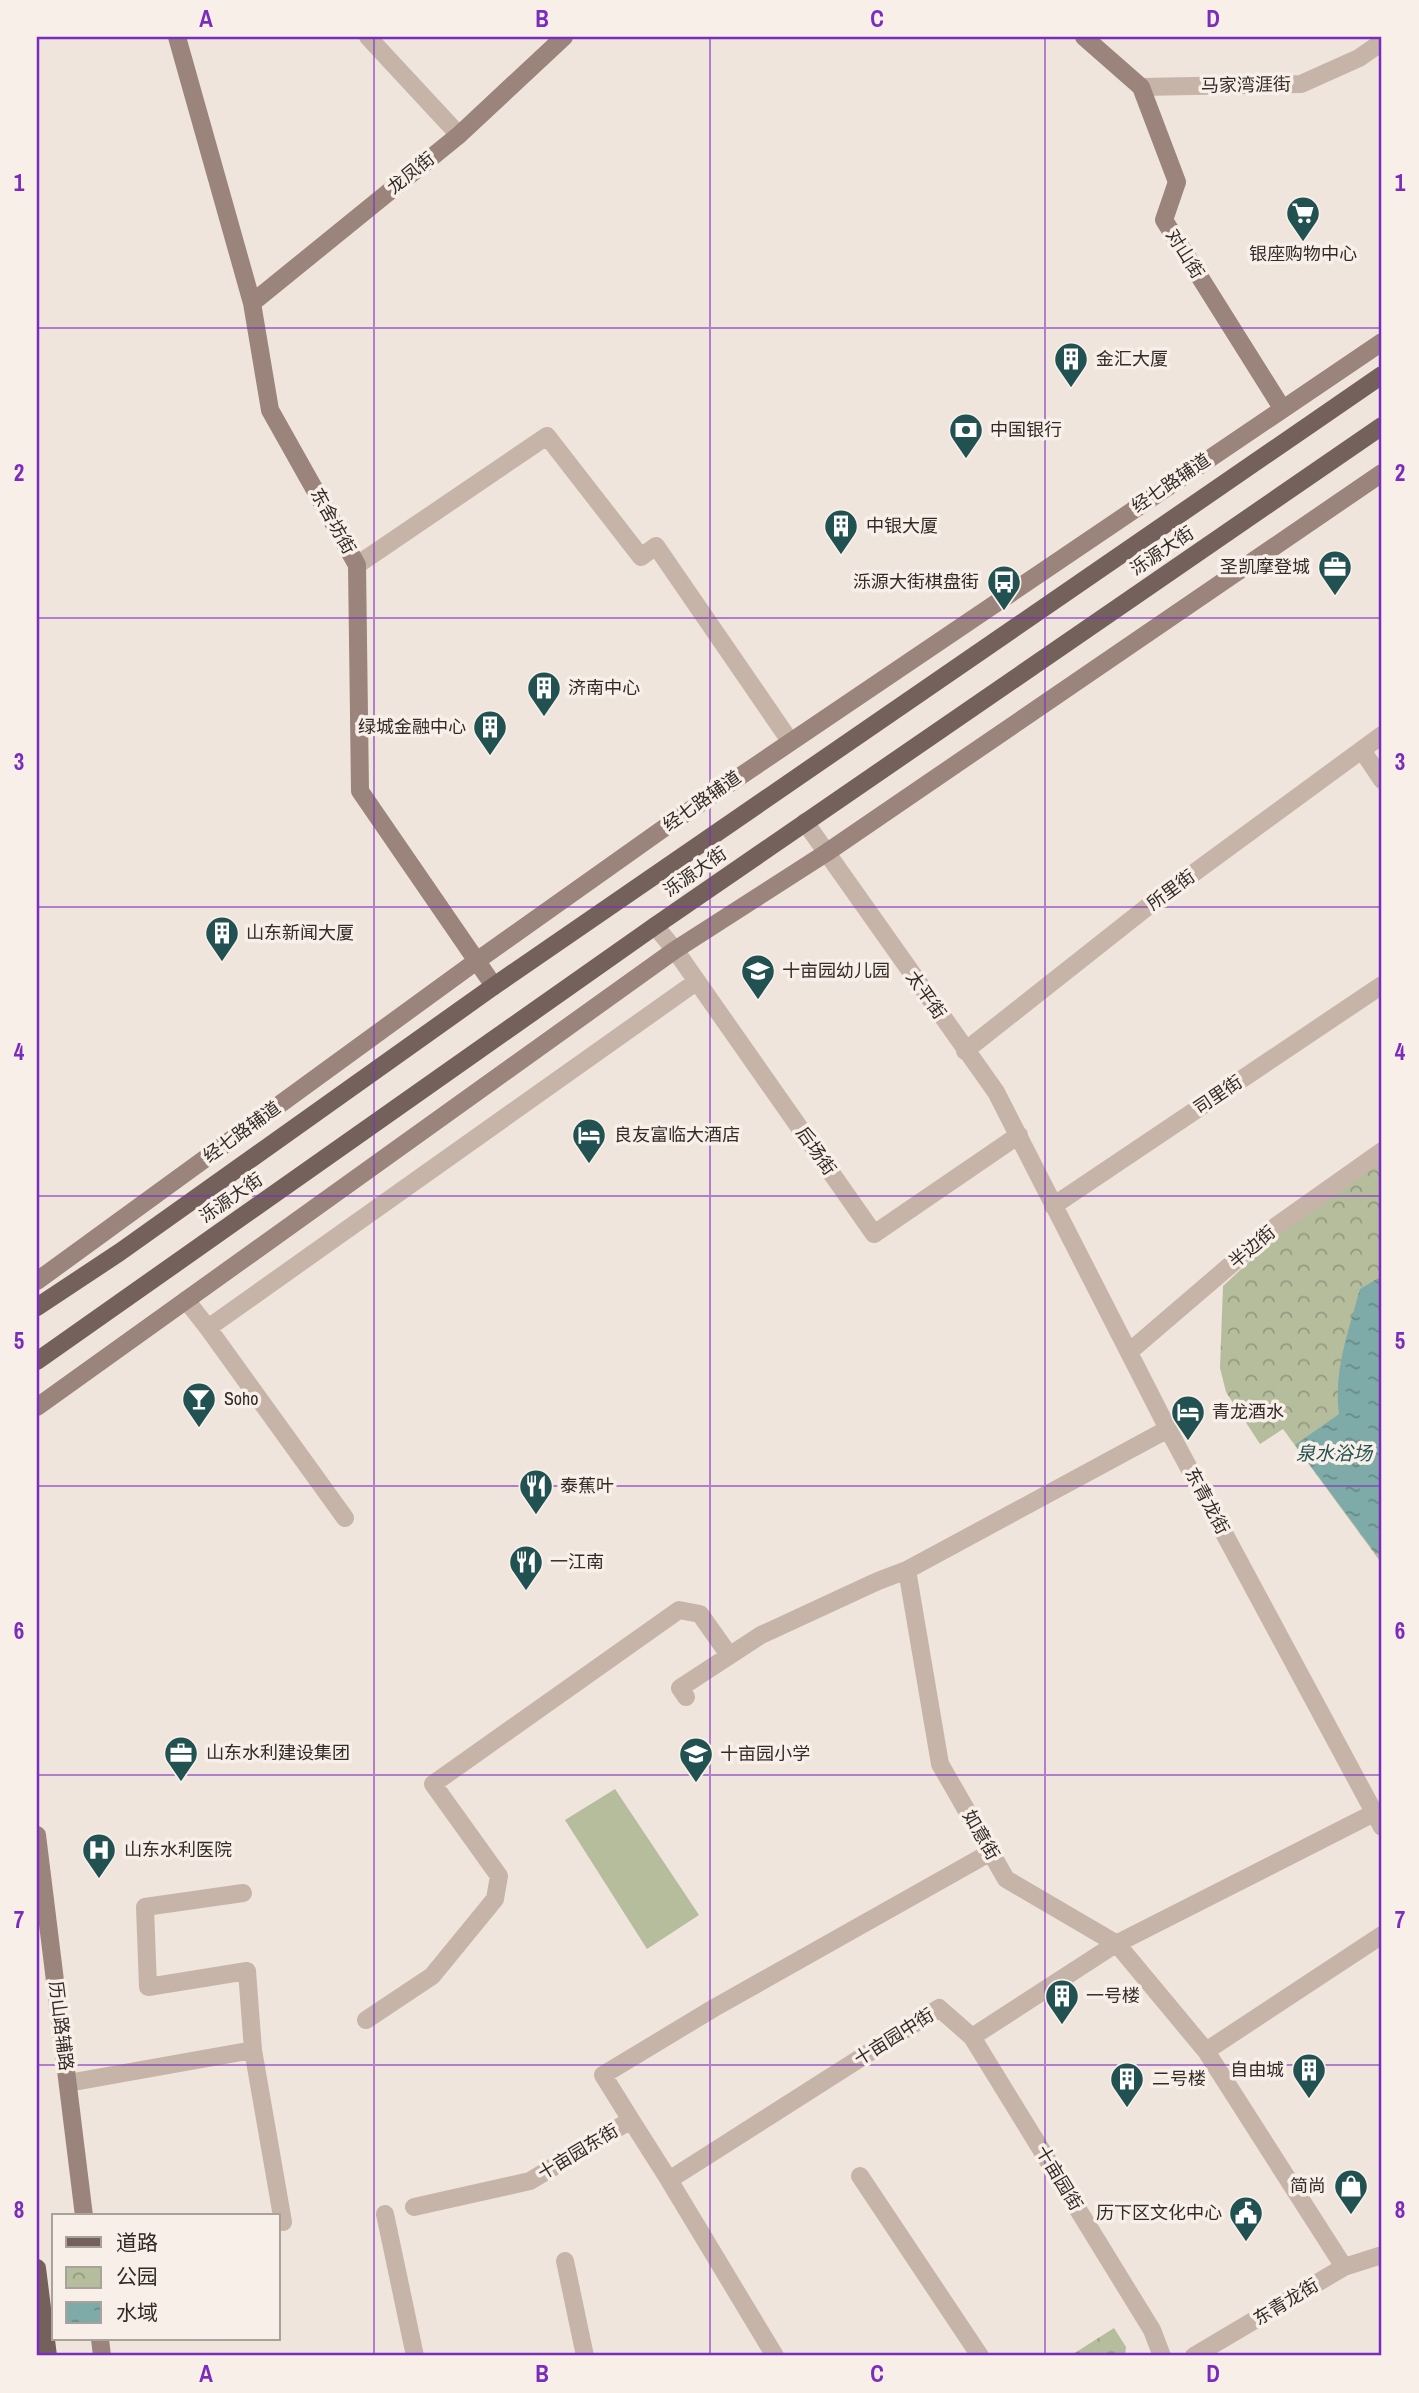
<svg xmlns="http://www.w3.org/2000/svg" width="1419" height="2393" font-family="'Archivo Narrow','Noto Sans SC',sans-serif">
<style>
.park{fill:url(#park-crowns)}
.pitch{fill:#b5bd9d}
.water{fill:url(#water-ripples)}
.lines{fill:none;stroke-linecap:round;stroke-linejoin:round}
.street{stroke:#c6b4a9;stroke-width:18}
.secondary{stroke:#9a847b;stroke-width:18}
.primary{stroke:#75615b;stroke-width:18}
.grid{fill:none;stroke:#7b2cbf;stroke-width:2;stroke-opacity:0.55}
.labels{text-anchor:middle;stroke-width:7;stroke-linejoin:round;paint-order:stroke}
.street-label{font-size:18px;fill:#342b28;stroke:#f7efe8}
.poi-label{font-size:18px;fill:#342b28;stroke:#f7efe8;text-anchor:start}
.water-label{font-size:19px;font-style:italic;fill:#225151;stroke:#f7efe8}
.neatline{fill:none;stroke:#7b2cbf;stroke-width:2.5}
.grid-label{font-size:23px;text-anchor:middle;font-weight:bold;fill:#7b2cbf}
</style>
<defs>
<pattern id="park-crowns" width="20" height="18" patternUnits="userSpaceOnUse" patternTransform="scale(1.75)"><rect width="20" height="18" fill="#b5bd9d"/><path d="M2 6a3 3 0 1 1 6 0M12 15a3 3 0 1 1 6 0" fill="none" stroke="#949a80"/></pattern>
<pattern id="water-ripples" width="26" height="14" patternUnits="userSpaceOnUse" patternTransform="scale(1.75)"><rect width="26" height="14" fill="#7eaaa8"/><path d="M2 4q2-2 4 0t4 0M15 11q2-2 4 0t4 0" fill="none" stroke="#688b89"/></pattern>
</defs>
<rect width="100%" height="100%" fill="#efe5dc"/>
<path class="park" d="M1382,1154v410l-99,-135 -23,15 -34,-52 -6,-24 3,-82 86,-80z
M1114,2328l12,19 -1,9h-55z"/>
<path class="pitch" d="M615,1789l84,126 -52,34 -82,-129z"/>
<path class="water" d="M1382,1276v274l-6,4 -81,-109 44,-31c-6,-43 10,-84 21,-125z"/>
<g class="lines">
<path class="street" d="M368,37l91,98
M1141,87l160,-3 58,-26 23,-16
M357,565l190,-129 94,121 15,-11 134,195
M1362,750l20,30
M805,822l191,270 172,337 214,398
M655,926l20,24 199,284 145,-99
M965,1051l181,-143 236,-173
M1053,1206l329,-221
M186,1300l22,28 488,-346
M208,1328l137,190
M1129,1352l147,-126 106,-75
M1168,1429l-261,141 33,194 66,115 111,65 89,107 138,216
M686,1697l-6,-9 81,-53 117,-54 29,-11
M243,1893l-98,14 3,80 99,-16 6,79
M366,2020l66,-44 63,-77 4,-23 -66,-92 246,-174 21,4 29,41
M972,2037l180,293 10,26
M1206,2051l176,-116
M68,2083l185,-33 30,172
M631,2120l-28,-45 111,-67 277,-156
M860,2176l120,180
M414,2207l116,-26 101,-61 38,60
M385,2214l30,142
M565,2261l20,95
M775,2356l-106,-176 270,-172 33,29 142,-92 260,-132
M1194,2356l150,-89 38,-12"/>
<path class="secondary" d="M177,37l75,266 18,107 87,155 3,226 134,195
M1084,37l57,50 36,95 -13,38 118,188
M252,303l207,-168 105,-98
M37,1281l441,-321 196,-139 708,-479
M37,1407l638,-457 151,-97 556,-380
M37,1835l47,381
M100,2339l2,17"/>
<path class="primary" d="M37,1307l83,-55 374,-266 888,-611
M37,1361l618,-435 727,-500
M37,2268l11,88"/>
</g>
<path class="grid" d="M374,37v2319M710,37v2319M1045,37v2319M37,328h1345M37,618h1345M37,907h1345M37,1196h1345M37,1486h1345M37,1775h1345M37,2065h1345"/>
<defs>
<g id="supermarket-pin" transform="scale(1.75)"><path d="M0 17L-7.5 6A9.5 9.5 0 1 1 7.5 6Z" fill="#225151" stroke="#f7efe8"/><path d="M-6-5.5h2.5l.6 2H6L4.5 2H-2.5L-4.4-4H-6ZM-1.5 3.2a1.3 1.3 0 1 0 .1 0ZM3 3.2a1.3 1.3 0 1 0 .1 0Z" fill="#fff"/></g>
<g id="building-pin" transform="scale(1.75)"><path d="M0 17L-7.5 6A9.5 9.5 0 1 1 7.5 6Z" fill="#225151" stroke="#f7efe8"/><path d="M-4-6H4V6H1V3H-1V6H-4ZM-2.5-4.3h1.7v1.8h-1.7ZM.8-4.3h1.7v1.8H.8ZM-2.5-1h1.7V.8h-1.7ZM.8-1h1.7V.8H.8Z" fill="#fff"/></g>
<g id="bank-pin" transform="scale(1.75)"><path d="M0 17L-7.5 6A9.5 9.5 0 1 1 7.5 6Z" fill="#225151" stroke="#f7efe8"/><path d="M-6-4H6V4H-6ZM0-2.3a2.3 2.3 0 1 0 0 4.6a2.3 2.3 0 1 0 0-4.6Z" fill="#fff"/></g>
<g id="office-pin" transform="scale(1.75)"><path d="M0 17L-7.5 6A9.5 9.5 0 1 1 7.5 6Z" fill="#225151" stroke="#f7efe8"/><path d="M-6-3h4V-5.5h4V-3h4V5H-6ZM-1-4.5V-3h2v-1.5ZM-6 0V1H6V0Z" fill="#fff"/></g>
<g id="bus-pin" transform="scale(1.75)"><path d="M0 17L-7.5 6A9.5 9.5 0 1 1 7.5 6Z" fill="#225151" stroke="#f7efe8"/><path d="M-5-6H5V4H4V6H2V4H-2V6H-4V4H-5ZM-3.5-4V0h7V-4ZM-3.5 1.2v1.5H-2V1.2ZM2 1.2v1.5H3.5V1.2Z" fill="#fff"/></g>
<g id="school-pin" transform="scale(1.75)"><path d="M0 17L-7.5 6A9.5 9.5 0 1 1 7.5 6Z" fill="#225151" stroke="#f7efe8"/><path d="M0-5L7-2L0 1L-7-2ZM-4 1L0 2.5L4 1V4Q0 6-4 4Z" fill="#fff"/></g>
<g id="hotel-pin" transform="scale(1.75)"><path d="M0 17L-7.5 6A9.5 9.5 0 1 1 7.5 6Z" fill="#225151" stroke="#f7efe8"/><path d="M-6-4.5h1.5V1H6V5H4.5V3h-9V5H-6ZM-4 0a1.8 1.8 0 1 1 3.6 0ZM.5 0V-2.5h3Q6-2.5 6 0Z" fill="#fff"/></g>
<g id="bar-pin" transform="scale(1.75)"><path d="M0 17L-7.5 6A9.5 9.5 0 1 1 7.5 6Z" fill="#225151" stroke="#f7efe8"/><path d="M-6-5H6L.8 .8V4.5H3.5V6h-7V4.5H-.8V.8Z" fill="#fff"/></g>
<g id="restaurant-pin" transform="scale(1.75)"><path d="M0 17L-7.5 6A9.5 9.5 0 1 1 7.5 6Z" fill="#225151" stroke="#f7efe8"/><path d="M-5-6h1v4h1v-4h1v4h1v-4h1v5L-1.5 .5V6h-2V.5L-5-1ZM5-6V6H3V1.5H1.5Q1.5-4 5-6Z" fill="#fff"/></g>
<g id="hospital-pin" transform="scale(1.75)"><path d="M0 17L-7.5 6A9.5 9.5 0 1 1 7.5 6Z" fill="#225151" stroke="#f7efe8"/><path d="M-5-5h3v3.5h4V-5h3V5h-3V1.5h-4V5h-3Z" fill="#fff"/></g>
<g id="shop-pin" transform="scale(1.75)"><path d="M0 17L-7.5 6A9.5 9.5 0 1 1 7.5 6Z" fill="#225151" stroke="#f7efe8"/><path d="M-5-2.5h2.3a2.7 3.5 0 0 1 5.4 0H5L5.5 6h-11ZM-1.5-2.5h3a1.5 2.3 0 0 0-3 0Z" fill="#fff"/></g>
<g id="civic-pin" transform="scale(1.75)"><path d="M0 17L-7.5 6A9.5 9.5 0 1 1 7.5 6Z" fill="#225151" stroke="#f7efe8"/><path d="M-.6-6.5H3V-4.5H.6V-3L4-1V1h2V6H-6V1h2V-1L-.6-3ZM-1.2 2.5V6h2.4V2.5Z" fill="#fff"/></g>
</defs>
<g fill-rule="evenodd">
<use href="#supermarket-pin" x="1303" y="213"/>
<use href="#building-pin" x="1071" y="359"/>
<use href="#bank-pin" x="966" y="430"/>
<use href="#building-pin" x="841" y="526"/>
<use href="#office-pin" x="1335" y="567"/>
<use href="#bus-pin" x="1004" y="582"/>
<use href="#building-pin" x="544" y="688"/>
<use href="#building-pin" x="490" y="727"/>
<use href="#building-pin" x="222" y="933"/>
<use href="#school-pin" x="758" y="971"/>
<use href="#hotel-pin" x="589" y="1135"/>
<use href="#bar-pin" x="199" y="1399"/>
<use href="#hotel-pin" x="1188" y="1412"/>
<use href="#restaurant-pin" x="536" y="1486"/>
<use href="#restaurant-pin" x="526" y="1562"/>
<use href="#office-pin" x="181" y="1753"/>
<use href="#school-pin" x="696" y="1754"/>
<use href="#hospital-pin" x="99" y="1850"/>
<use href="#building-pin" x="1062" y="1996"/>
<use href="#building-pin" x="1309" y="2070"/>
<use href="#building-pin" x="1127" y="2079"/>
<use href="#shop-pin" x="1351" y="2186"/>
<use href="#civic-pin" x="1246" y="2213"/>
</g>
<g class="labels">
<g class="street-label">
<text transform="translate(1246 85) rotate(-1)" y="6">马家湾涯街</text>
<text transform="translate(411 173) rotate(-39)" y="6">龙凤街</text>
<text transform="translate(1185 254) rotate(58)" y="6">对山街</text>
<text transform="translate(1171 483) rotate(-34)" y="6">经七路辅道</text>
<text transform="translate(333 521) rotate(61)" y="6">东舍坊街</text>
<text transform="translate(1162 551) rotate(-34)" y="6">泺源大街</text>
<text transform="translate(702 801) rotate(-35)" y="6">经七路辅道</text>
<text transform="translate(695 872) rotate(-35)" y="6">泺源大街</text>
<text transform="translate(1171 890) rotate(-36)" y="6">所里街</text>
<text transform="translate(926 995) rotate(55)" y="6">太平街</text>
<text transform="translate(1218 1095) rotate(-34)" y="6">司里街</text>
<text transform="translate(242 1132) rotate(-36)" y="6">经七路辅道</text>
<text transform="translate(816 1151) rotate(55)" y="6">后场街</text>
<text transform="translate(231 1198) rotate(-35)" y="6">泺源大街</text>
<text transform="translate(1252 1247) rotate(-40)" y="6">半边街</text>
<text transform="translate(1207 1501) rotate(62)" y="6">东青龙街</text>
<text transform="translate(981 1835) rotate(60)" y="6">如意街</text>
<text transform="translate(61 2026) rotate(83)" y="6">历山路辅路</text>
<text transform="translate(894 2037) rotate(-32)" y="6">十亩园中街</text>
<text transform="translate(578 2152) rotate(-31)" y="6">十亩园东街</text>
<text transform="translate(1059 2178) rotate(59)" y="6">十亩园街</text>
<text transform="translate(1286 2302) rotate(-31)" y="6">东青龙街</text>
</g>
<g class="poi-label">
<text x="1303" y="260" text-anchor="middle">银座购物中心</text>
<text x="1096" y="365">金汇大厦</text>
<text x="990" y="436">中国银行</text>
<text x="866" y="532">中银大厦</text>
<text x="1310" y="573" text-anchor="end">圣凯摩登城</text>
<text x="979" y="588" text-anchor="end">泺源大街棋盘街</text>
<text x="568" y="694">济南中心</text>
<text x="466" y="733" text-anchor="end">绿城金融中心</text>
<text x="246" y="939">山东新闻大厦</text>
<text x="782" y="977">十亩园幼儿园</text>
<text x="614" y="1141">良友富临大酒店</text>
<text x="224" y="1405">Soho</text>
<text x="1212" y="1418">青龙酒水</text>
<text x="560" y="1492">泰蕉叶</text>
<text x="550" y="1568">一江南</text>
<text x="206" y="1759">山东水利建设集团</text>
<text x="720" y="1760">十亩园小学</text>
<text x="124" y="1856">山东水利医院</text>
<text x="1086" y="2002">一号楼</text>
<text x="1284" y="2076" text-anchor="end">自由城</text>
<text x="1152" y="2085">二号楼</text>
<text x="1326" y="2192" text-anchor="end">简尚</text>
<text x="1222" y="2219" text-anchor="end">历下区文化中心</text>
</g>
<g class="water-label">
<text x="1334" y="1460">泉水浴场</text>
</g>
</g>
<rect width="1419" height="2393" fill="none" stroke="#f7efe8" stroke-width="77"/>
<rect x="52" y="2214" width="228" height="126" fill="#f7efe8" stroke="#a9a19b" stroke-width="2"/>
<rect x="66" y="2237" width="35" height="10" fill="#75615b" stroke="#a9a19b" stroke-width="2"/>
<text x="116" y="2250" font-size="21" fill="#342b28">道路</text>
<rect x="66" y="2267" width="35" height="21" fill="url(#park-crowns)" stroke="#a9a19b" stroke-width="2"/>
<text x="116" y="2284" font-size="21" fill="#342b28">公园</text>
<rect x="66" y="2302" width="35" height="21" fill="url(#water-ripples)" stroke="#a9a19b" stroke-width="2"/>
<text x="116" y="2320" font-size="21" fill="#342b28">水域</text>
<rect x="38" y="38" width="1342" height="2316" class="neatline"/>
<g class="grid-label">
<text x="206" y="27">A</text>
<text x="542" y="27">B</text>
<text x="877" y="27">C</text>
<text x="1213" y="27">D</text>
<text x="19" y="191">1</text>
<text x="1400" y="191">1</text>
<text x="19" y="481">2</text>
<text x="1400" y="481">2</text>
<text x="19" y="770">3</text>
<text x="1400" y="770">3</text>
<text x="19" y="1060">4</text>
<text x="1400" y="1060">4</text>
<text x="19" y="1349">5</text>
<text x="1400" y="1349">5</text>
<text x="19" y="1639">6</text>
<text x="1400" y="1639">6</text>
<text x="19" y="1928">7</text>
<text x="1400" y="1928">7</text>
<text x="19" y="2218">8</text>
<text x="1400" y="2218">8</text>
<text x="206" y="2382">A</text>
<text x="542" y="2382">B</text>
<text x="877" y="2382">C</text>
<text x="1213" y="2382">D</text>
</g>
</svg>
